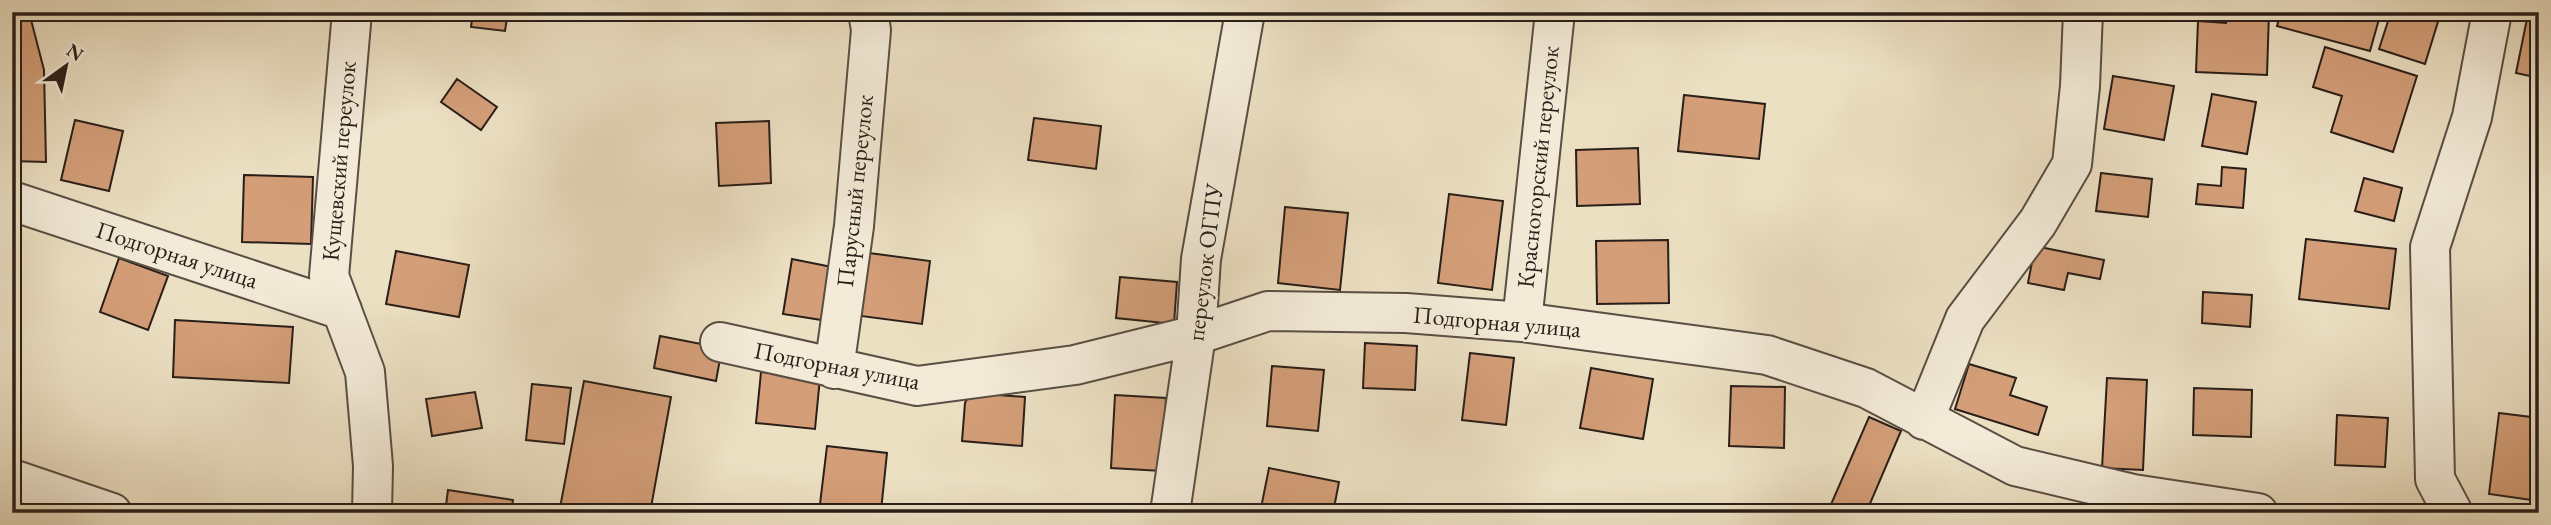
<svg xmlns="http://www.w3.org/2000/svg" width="2551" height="525" font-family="'EB Garamond',serif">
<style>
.building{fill:#d39e78;stroke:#291e19;stroke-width:2}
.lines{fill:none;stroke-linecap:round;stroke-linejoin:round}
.minor-casing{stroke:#5a4e44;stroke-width:42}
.minor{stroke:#f3ebd8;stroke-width:38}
.labels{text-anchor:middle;stroke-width:5;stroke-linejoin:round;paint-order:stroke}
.street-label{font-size:24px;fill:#291e19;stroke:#f3ebd8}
</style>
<rect width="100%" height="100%" fill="#ece0c3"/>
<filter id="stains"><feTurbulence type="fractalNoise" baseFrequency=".00286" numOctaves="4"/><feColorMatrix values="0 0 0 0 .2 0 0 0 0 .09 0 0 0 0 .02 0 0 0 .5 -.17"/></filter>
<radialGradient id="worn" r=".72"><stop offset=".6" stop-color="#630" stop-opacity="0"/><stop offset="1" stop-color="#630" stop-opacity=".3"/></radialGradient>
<path class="building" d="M12,12h17l15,58 2,92 -34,-1z
M473,12h35l-3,19 -34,-4z
M2226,12h43l-2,63 -71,-3 2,-51 28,2z
M2281,12h100l-11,39 -93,-25z
M2391,12h50l-16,52 -46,-15z
M2528,14l11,2v62l-23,-5z
M2325,47l92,29 -24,76 -62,-20 11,-36 -29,-9z
M2113,76l61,10 -10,54 -60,-11z
M457,79l40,28 -16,23 -40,-28z
M2212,94l44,8 -9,52 -45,-8z
M1684,95l81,9 -6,55 -81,-8z
M1034,118l67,8 -5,43 -68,-9z
M75,120l48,11 -14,60 -48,-11z
M769,121l2,62 -52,3 -3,-63z
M1638,148l2,56 -63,2 -1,-56z
M2222,167l24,2 -3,39 -47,-4 2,-20 23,2z
M2101,173l51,6 -4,38 -52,-6z
M244,175l69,2 -2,67 -69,-2z
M2364,178l38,10 -8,33 -39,-10z
M1449,194l54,7 -11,89 -54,-7z
M1285,207l63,6 -8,77 -62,-7z
M2306,239l90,10 -7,60 -90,-10z
M1668,240l1,63 -72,1 -1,-63z
M2035,246l69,14 -4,19 -32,-6 -4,17 -36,-7z
M396,251l73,14 -10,52 -73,-13z
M869,253l61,8 -8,63 -61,-8z
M119,258l49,18 -20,54 -48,-18z
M792,259l45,9 -9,53 -45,-7z
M12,267l8,2 -8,44z
M1120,277l57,5 -3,42 -58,-6z
M2203,292l49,3 -2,32 -48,-4z
M175,320l118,7 -4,56 -116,-6z
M660,336l62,12 -6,33 -62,-13z
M1365,343l52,3 -2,44 -52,-2z
M1470,353l44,5 -8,67 -44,-5z
M1969,364l47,14 -6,17 37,12 -9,28 -83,-26z
M1272,366l52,4 -6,61 -51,-5z
M1591,368l62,11 -10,60 -63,-11z
M761,372l59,6 -5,51 -59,-6z
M2107,378l40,2 -4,90 -41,-2z
M584,381l87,16 -21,116h-91z
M532,384l39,4 -7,56 -38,-4z
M1731,386l54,1 -1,61 -55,-2z
M2194,388l58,2 -1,47 -58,-2z
M475,392l7,36 -50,8 -6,-37z
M970,393l55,4 -3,49 -60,-5 3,-38z
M1115,395l51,3 -4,73 -51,-3z
M2499,413l40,5v83l-50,-7z
M2337,415l51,3 -3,49 -50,-2z
M1869,417l32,14 -35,82h-28l-9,-4z
M827,446l60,7 -6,58 -61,-7z
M1269,468l70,14 -6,31h-73z
M448,490l65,10 -2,13h-66z"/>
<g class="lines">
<g class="minor-casing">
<path id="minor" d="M352,12l-23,264 36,96 8,94 -1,47
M12,201l330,109
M1522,322l33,-310
M720,342l197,44 158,-21 121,-30 72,-24 138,2 116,9 245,33 99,33 149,78 118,28 125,19
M834,369l20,-143 17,-196 -3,-18
M1924,420l41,-101 73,-97 34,-58 8,-78 3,-74
M12,479l100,34
M1170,513l26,-178 5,-76 44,-247
M2453,513l-18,-34 -5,-232 42,-130 20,-105"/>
</g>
<use href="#minor" class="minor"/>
</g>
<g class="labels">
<g class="street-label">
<text transform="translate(339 161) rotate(-85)" y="8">Кущевский переулок</text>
<text transform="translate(1538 167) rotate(-84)" y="8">Красногорский переулок</text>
<text transform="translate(855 191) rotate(-84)" y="8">Парусный переулок</text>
<text transform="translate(177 255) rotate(18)" y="8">Подгорная улица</text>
<text transform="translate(1205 262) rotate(-83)" y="8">переулок ОГПУ</text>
<text transform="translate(1497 322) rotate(5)" y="8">Подгорная улица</text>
<text transform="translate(837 366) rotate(11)" y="8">Подгорная улица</text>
</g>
</g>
<rect width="2551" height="525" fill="none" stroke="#ece0c3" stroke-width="42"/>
<rect x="14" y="14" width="2523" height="497" fill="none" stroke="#291e19" stroke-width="3.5"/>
<rect x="21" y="21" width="2509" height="483" fill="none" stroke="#291e19" stroke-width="2"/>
<g transform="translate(66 66) rotate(33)" stroke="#f3ebd8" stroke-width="5" paint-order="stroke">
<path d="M0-5L12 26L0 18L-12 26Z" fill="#291e19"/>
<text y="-10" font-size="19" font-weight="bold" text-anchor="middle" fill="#291e19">N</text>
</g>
<rect width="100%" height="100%" filter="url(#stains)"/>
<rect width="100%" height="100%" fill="url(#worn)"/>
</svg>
